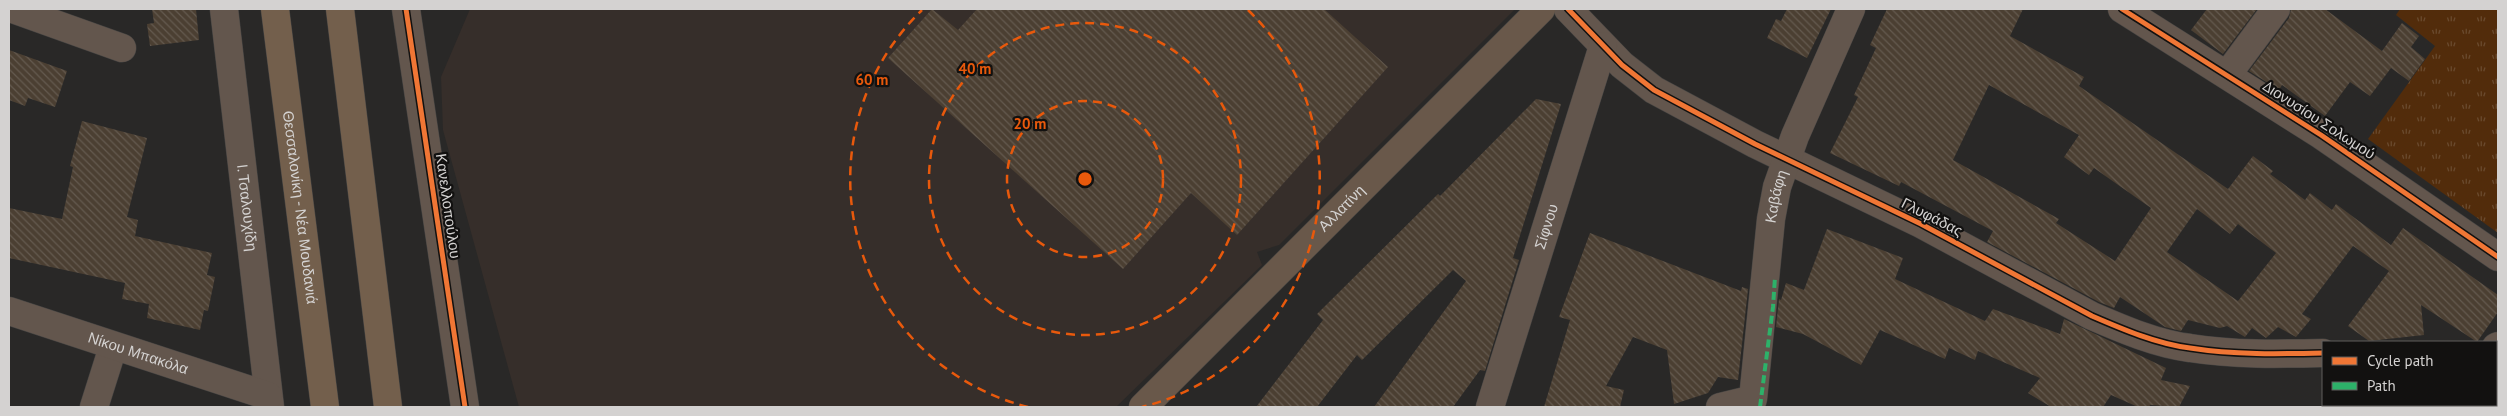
<svg xmlns="http://www.w3.org/2000/svg" width="2507" height="416" font-family="'PT Sans',sans-serif">
<style>
.built{fill:#362e2a}
.grass{fill:url(#grass-tufts)}
.building{fill:url(#building-back-hatch);fill-rule:evenodd}
.lines{fill:none;stroke-linecap:round;stroke-linejoin:round}
.minor-casing{stroke:#444342;stroke-width:29}
.tertiary-casing{stroke:#444342;stroke-width:29}
.secondary-casing{stroke:#444342;stroke-width:29}
.trunk-casing{stroke:#444342;stroke-width:29}
.minor{stroke:#63564d;stroke-width:28}
.tertiary{stroke:#63564d;stroke-width:28}
.secondary{stroke:#69584a;stroke-width:28}
.trunk{stroke:#735f4c;stroke-width:28}
.quiet{stroke:#2db169;stroke-width:4;stroke-dasharray:8 4;stroke-linecap:butt}
.cycleway-casing{stroke:#121110;stroke-width:8}
.cycleway{stroke:#f07635;stroke-width:5}
.ring{fill:none;stroke:#e8590c;stroke-width:2.5;stroke-dasharray:9 6}
.labels{text-anchor:middle;stroke-width:4.5;stroke-linejoin:round;paint-order:stroke}
.street-label{font-size:15px;fill:#d4d2d1;stroke:#121110}
.centre{fill:#e8590c;stroke:#121110;stroke-width:2.5}
.ring-label{font-size:15px;text-anchor:middle;font-weight:bold;fill:#e8590c;stroke:#121110;stroke-width:4.5;stroke-linejoin:round;paint-order:stroke}
</style>
<defs>
<pattern id="grass-tufts" width="24" height="20" patternUnits="userSpaceOnUse" patternTransform="scale(1.25)"><rect width="24" height="20" fill="#522c0b"/><path d="M3 7l-1-3M5 7V3M7 7l1-3M15 17l-1-3M17 17v-4M19 17l1-3" fill="none" stroke="#6a4a2e"/></pattern>
<pattern id="building-back-hatch" width="6" height="6" patternUnits="userSpaceOnUse" patternTransform="scale(1.25)"><rect width="6" height="6" fill="#4b3f32"/><path d="M-1 5l2 2M0 0l6 6M5-1l2 2" fill="none" stroke="#645a4f"/></pattern>
</defs>
<rect width="100%" height="100%" fill="#292827"/>
<path class="built" d="M470,9h1045l-236,236 -22,7 5,13 -146,142h-597l-76,-277 -2,-53z"/>
<path class="grass" d="M2400,9h98v224l-130,-94 67,-93 -39,-31z"/>
<path class="building" d="M152,9h44l3,31 -49,6 -3,-22 7,-1z
M932,9l26,21 19,-21h347l64,58 -151,168 -46,-42 -68,76 -235,-211z
M1787,9h44l-24,49 -40,-20 9,-19 5,2z
M1887,9h136l-13,27 74,41 -5,9 149,103 25,-33 20,15 -3,3 35,26 5,-7 22,17 4,-6 55,41 12,-17 95,67v17l-21,30 -56,-37 3,30 -55,6 -21,-15 41,-55 -36,-25 -51,68 9,5 -15,18 -18,-10 -12,11 -14,-10 -7,9 -18,-11 -7,2 -32,-8 -7,11 -16,-4 -45,-30 -6,11 -15,-6 -112,-60 6,-11 -92,-49 -2,4 -69,-33 28,-56 -4,-2 22,-47 -6,-3zM1989,85l90,50 -15,22 25,18 5,-7 57,40 -36,53 -59,-38 3,-4 -106,-59zM2197,209l33,25 8,-10 38,29 -38,48 -71,-49z
M2207,9h50l-34,45 -32,-24z
M2291,9h34l57,42 20,-28 17,13 -8,11 14,12 -16,22 -18,-13 -21,28 -20,-14 -25,34 -43,-31 -3,5 -30,-19 40,-53z
M9,50l58,21 -12,36 -27,-9 -3,8 -16,-6z
M1536,99l25,5 -48,154 6,2 -34,111 -5,-1 -27,37h-79l92,-126 -13,-11 -91,90 -5,-5 -40,52h-61l67,-87 -6,-6 121,-120 2,2z
M82,121l65,17 -20,79 11,3 -3,16 77,17 -5,22 8,2 -7,34 -4,-1 -4,20 -53,-12 2,-14 -27,-5 3,-16 -116,-25v-50l53,11 11,-52 -3,-1z
M1827,229l76,29 -8,21 90,42 8,-12 67,25 4,-15 102,49 -5,12 29,6 -11,21 -29,-2 -1,2h-11l-27,-12 -8,12h-52l-23,-14 12,-15 -62,-27 -3,9 -26,-12 -4,11 -65,-29 -19,35 -58,-31 -27,-7 3,-28 2,1 5,-17 18,7z
M1590,233l151,58 1,-4 6,2 -10,91 -20,-3 -10,16 -34,11 -7,-54 -34,-13 -27,49 18,4 -4,17h-76l26,-87 -11,-3z"/>
<g class="lines">
<g class="minor-casing">
<g id="minor">
<path d="M13,9l109,39"/>
<path d="M1568,9l54,56 32,25 101,54 166,80 171,92c30,13 65,28 98,32 44,7 89,6 133,5"/>
<path d="M2122,9l199,126 177,122"/>
<path d="M2227,75l49,-66"/>
<path d="M2496,347l2,-1"/>
<path d="M94,407l19,-60"/>
<path id="s1" d="M1490,407l113,-361"/>
<path id="s2" d="M1720,407l33,-8 18,-180 6,-32 18,-51 56,-127"/>
</g>
</g>
<g class="tertiary-casing">
<g id="tertiary">
<path id="s3" d="M224,9l46,398"/>
<path d="M406,9l59,398"/>
<path id="s4" d="M9,311l259,85"/>
</g>
</g>
<g class="secondary-casing">
<g id="secondary">
<path id="s5" d="M1143,407l398,-398"/>
</g>
</g>
<g class="trunk-casing">
<g id="trunk">
<path id="s6" d="M275,9l50,398"/>
<path d="M340,9l48,398"/>
</g>
</g>
<use href="#minor" class="minor"/>
<use href="#tertiary" class="tertiary"/>
<use href="#secondary" class="secondary"/>
<use href="#trunk" class="trunk"/>
<path class="quiet" d="M1760,407l13,-100 2,-30"/>
<g class="cycleway-casing">
<path id="cycleway" d="M406,9l59,398
M1568,9l54,56 32,25 101,54 166,80 171,92c30,13 65,28 98,32 44,7 89,6 133,5
M2122,9l199,126 177,122"/>
</g>
<use href="#cycleway" class="cycleway"/>
</g>
<g class="ring">
<circle cx="1085" cy="179" r="78"/>
<circle cx="1085" cy="179" r="156"/>
<path d="M1028 407A235 235 0 0 1 922 10M1248 10A235 235 0 0 1 1142 407"/>
</g>
<g class="labels">
<g class="street-label">
<text transform="translate(2319 120) rotate(33)" y="5">Διονυσίου Σολωμού</text>
<text dy="5" stroke="none"><textPath href="#s2" startOffset="238">Καβάφη</textPath></text>
<text transform="translate(448 206) rotate(82)" y="5">Κανελλοπούλου</text>
<text dy="5" stroke="none"><textPath href="#s3" startOffset="200">Ι. Τσαλουχίδη</textPath></text>
<text dy="5" stroke="none"><textPath href="#s6" startOffset="200">Θεσσαλονίκη - Νέα Μουδανιά</textPath></text>
<text dy="5" stroke="none"><textPath href="#s5" startOffset="281">Αλλατίνη</textPath></text>
<text transform="translate(1932 217) rotate(27)" y="5">Γλυφάδας</text>
<text dy="5" stroke="none"><textPath href="#s1" startOffset="189">Σίφνου</textPath></text>
<text dy="5" stroke="none"><textPath href="#s4" startOffset="136">Νίκου Μπακόλα</textPath></text>
</g>
</g>
<circle cx="1085" cy="179" r="8" class="centre"/>
<g class="ring-label">
<text x="975" y="74">40 m</text>
<text x="872" y="85">60 m</text>
<text x="1030" y="129">20 m</text>
</g>
<rect width="2507" height="416" fill="none" stroke="#d4d2d1" stroke-width="20"/>
<rect x="2322" y="341" width="175" height="65" fill="#121110" stroke="#605e5d"/>
<rect x="2332" y="357" width="25" height="8" fill="#f07635" stroke="#605e5d"/>
<text x="2367" y="366" font-size="15" fill="#d4d2d1">Cycle path</text>
<rect x="2332" y="382" width="25" height="8" fill="#2db169" stroke="#605e5d"/>
<text x="2367" y="391" font-size="15" fill="#d4d2d1">Path</text>
</svg>
